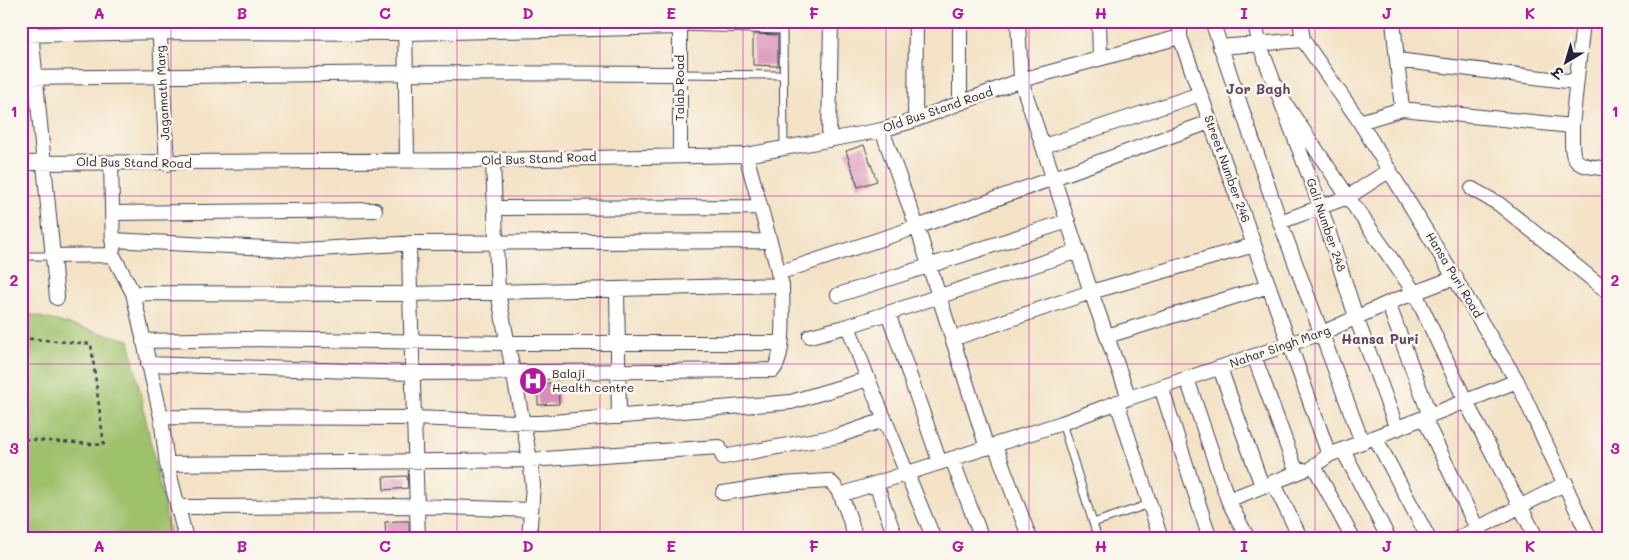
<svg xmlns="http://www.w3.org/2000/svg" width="1629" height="560" font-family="Mali,'Playpen Sans Deva',sans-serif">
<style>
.green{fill:#9ec16c;stroke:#607254}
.building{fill:#d78db8}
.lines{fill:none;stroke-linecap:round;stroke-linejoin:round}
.service-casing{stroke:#413f50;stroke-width:9}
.minor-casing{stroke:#413f50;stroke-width:16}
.path{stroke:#413f50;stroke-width:2.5;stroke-dasharray:4 4;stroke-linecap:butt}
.service{stroke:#fff;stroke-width:7}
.minor{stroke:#fff;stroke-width:14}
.grid{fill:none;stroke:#b5179e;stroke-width:1;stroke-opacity:0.55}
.labels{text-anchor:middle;stroke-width:5;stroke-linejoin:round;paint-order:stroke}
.street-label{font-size:12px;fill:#22223b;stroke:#fbf7ec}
.poi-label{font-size:12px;fill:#22223b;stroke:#fbf7ec;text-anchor:start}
.neighbourhood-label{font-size:14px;font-weight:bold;fill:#614767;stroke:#fbf7ec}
.neatline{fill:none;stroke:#b5179e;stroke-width:2}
.grid-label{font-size:16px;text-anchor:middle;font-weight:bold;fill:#b5179e}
</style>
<rect width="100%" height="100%" fill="#fbf7ec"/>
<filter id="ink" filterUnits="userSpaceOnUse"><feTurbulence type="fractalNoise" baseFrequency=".02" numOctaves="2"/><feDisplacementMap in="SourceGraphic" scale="10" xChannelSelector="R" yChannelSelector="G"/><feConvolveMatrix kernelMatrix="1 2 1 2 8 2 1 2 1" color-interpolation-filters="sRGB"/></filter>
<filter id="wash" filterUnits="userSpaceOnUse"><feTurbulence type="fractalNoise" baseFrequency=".0096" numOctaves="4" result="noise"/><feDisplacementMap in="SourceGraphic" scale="20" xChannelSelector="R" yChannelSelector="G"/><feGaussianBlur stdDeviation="1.12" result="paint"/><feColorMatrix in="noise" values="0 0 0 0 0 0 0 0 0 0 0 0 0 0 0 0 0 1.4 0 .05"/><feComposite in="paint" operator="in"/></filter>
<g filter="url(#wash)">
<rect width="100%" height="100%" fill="#f3e2c6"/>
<path class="green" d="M21,312l108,28 42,199h-150z"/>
<g id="blocks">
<path class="building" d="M753,34l25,1v31l-25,-1z
M864,145l13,36 -19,6 -12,-36z
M538,383h20l1,21 -21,1z
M407,476l1,12 -24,2 -1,-13z
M398,521h11v18l-23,-1 -1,-16z"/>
</g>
</g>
<g filter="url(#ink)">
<use href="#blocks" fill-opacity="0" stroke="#413f50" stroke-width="1"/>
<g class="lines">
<g class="service-casing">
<path id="service" d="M680,27l103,3 1,118
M679,74l104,1
M21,256h31
M1062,423l36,116
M1093,523l57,-19"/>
</g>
<g class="minor-casing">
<path id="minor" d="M30,21l27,277
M159,21l8,143
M405,21l2,140
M680,21v134
M1099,21l1,37
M1180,21v16l149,418
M1212,21l68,201 82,220
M1255,21l4,22 60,159 37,115 41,112
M1300,21l3,19 57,82 157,259 73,158
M21,35l139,-3 246,1 274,-6
M1220,47l83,-7
M1397,60l178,22
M21,78l386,-5 272,1
M1278,93l70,104 67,96 51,109 71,137
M960,103v-82
M1402,109l170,17 11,-105
M915,120l1,-99
M1360,122l42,-13 -9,-88
M1572,126c0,38 -2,38 36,43
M882,130l35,97 70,221
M829,140l2,-119
M1044,146l156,-52
M493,160l5,133 32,167 3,25 -4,54
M21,163l472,-3 253,-5 136,-25 33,-10 106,-40 159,-43
M111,163l2,86
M1472,189l27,15 109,88
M496,208l264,-1
M112,213l263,-3
M1280,222l68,-25 42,-27
M112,240l191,10 113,-7 353,-2
M52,256l61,-1 20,38
M778,273l139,-46 293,-105
M617,290l2,127
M838,295l230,-74
M1388,303l42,113
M888,313l52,150
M810,336l38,-10 230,-75
M1107,336l162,-50
M952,339l139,-47 163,-47
M143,341l104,-2 261,4h273
M1254,356l43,117
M148,364l264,9 361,-3c13,-13 9,-66 9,-85
M1220,368l42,118
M868,379l66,160
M1187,379l41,121 20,39
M1161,387l49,152
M1129,398l193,-65 66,-30 68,-26
M1117,402l44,137
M161,417l253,1 126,5 251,-21 77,-23 -20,-53
M1424,418l58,121
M1375,437l54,102
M995,445l35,94
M1343,450l46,89
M952,459l30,80
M167,464l363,-4 189,-13 4,10 115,-21 46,-16
M1273,482l28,57
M876,484l20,55
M723,493l60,-9 45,-3c14,5 23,44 28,58
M840,495l222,-72 67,-25 -38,-106 -70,-212 -3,-59
M1228,500l76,-30
M178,507l239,-1 114,4
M186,539l-19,-75 -6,-47 -28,-124 277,1 -1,-51
M418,539l-8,-245 372,-9 -36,-130
M1353,539l-39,-73 15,-11 188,-74
M1457,539l109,-56"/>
</g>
<path class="path" d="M21,338l70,6 13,101 -83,-6"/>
<use href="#service" class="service"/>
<use href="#minor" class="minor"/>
</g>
</g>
<path class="grid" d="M171,21v518M314,21v518M457,21v518M600,21v518M743,21v518M886,21v518M1029,21v518M1172,21v518M1315,21v518M1458,21v518M21,196h1587M21,364h1587"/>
<defs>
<g id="hospital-disc" transform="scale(1.4375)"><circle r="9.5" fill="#b5179e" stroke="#fbf7ec"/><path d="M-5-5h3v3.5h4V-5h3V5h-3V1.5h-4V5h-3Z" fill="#fff"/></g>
</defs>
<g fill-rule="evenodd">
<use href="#hospital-disc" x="533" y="381"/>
</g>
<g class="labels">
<g class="street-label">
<text transform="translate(680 88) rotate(-90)" y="4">Talab Road</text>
<text transform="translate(163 93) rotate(-93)" y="4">Jagannath Marg</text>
<text transform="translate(938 110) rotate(-19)" y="4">Old Bus Stand Road</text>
<text transform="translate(539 159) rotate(-2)" y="4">Old Bus Stand Road</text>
<text transform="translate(134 163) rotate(1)" y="4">Old Bus Stand Road</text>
<text transform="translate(1227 169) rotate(70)" y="4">Street Number 246</text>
<text transform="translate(1326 225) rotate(71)" y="4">Gali Number 248</text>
<text transform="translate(1454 275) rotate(59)" y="4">Hansa Puri Road</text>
<text transform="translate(1280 347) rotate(-19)" y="4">Nahar Singh Marg</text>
</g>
<g class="poi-label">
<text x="552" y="378">Balaji<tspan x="552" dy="14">Health centre</tspan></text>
</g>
<g class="neighbourhood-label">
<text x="1258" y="94">Jor Bagh</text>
<text x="1380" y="344">Hansa Puri</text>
</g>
</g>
<rect width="1629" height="560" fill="none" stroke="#fbf7ec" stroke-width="55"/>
<g transform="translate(1566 62) rotate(218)" stroke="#fbf7ec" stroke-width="4" paint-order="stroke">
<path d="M0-4L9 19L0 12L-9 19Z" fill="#22223b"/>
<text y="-8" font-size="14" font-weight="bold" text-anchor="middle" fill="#22223b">उ</text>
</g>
<rect x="28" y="28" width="1574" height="504" class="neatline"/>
<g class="grid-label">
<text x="99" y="19">A</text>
<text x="242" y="19">B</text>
<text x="385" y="19">C</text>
<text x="528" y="19">D</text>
<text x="671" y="19">E</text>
<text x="814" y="19">F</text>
<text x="958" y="19">G</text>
<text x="1101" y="19">H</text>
<text x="1244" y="19">I</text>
<text x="1387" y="19">J</text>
<text x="1530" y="19">K</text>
<text x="14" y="117">1</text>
<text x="1615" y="117">1</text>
<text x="14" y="286">2</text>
<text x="1615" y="286">2</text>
<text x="14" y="454">3</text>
<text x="1615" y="454">3</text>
<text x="99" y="552">A</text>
<text x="242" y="552">B</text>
<text x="385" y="552">C</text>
<text x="528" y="552">D</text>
<text x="671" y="552">E</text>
<text x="814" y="552">F</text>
<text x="958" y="552">G</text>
<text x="1101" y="552">H</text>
<text x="1244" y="552">I</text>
<text x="1387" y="552">J</text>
<text x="1530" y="552">K</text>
</g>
</svg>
